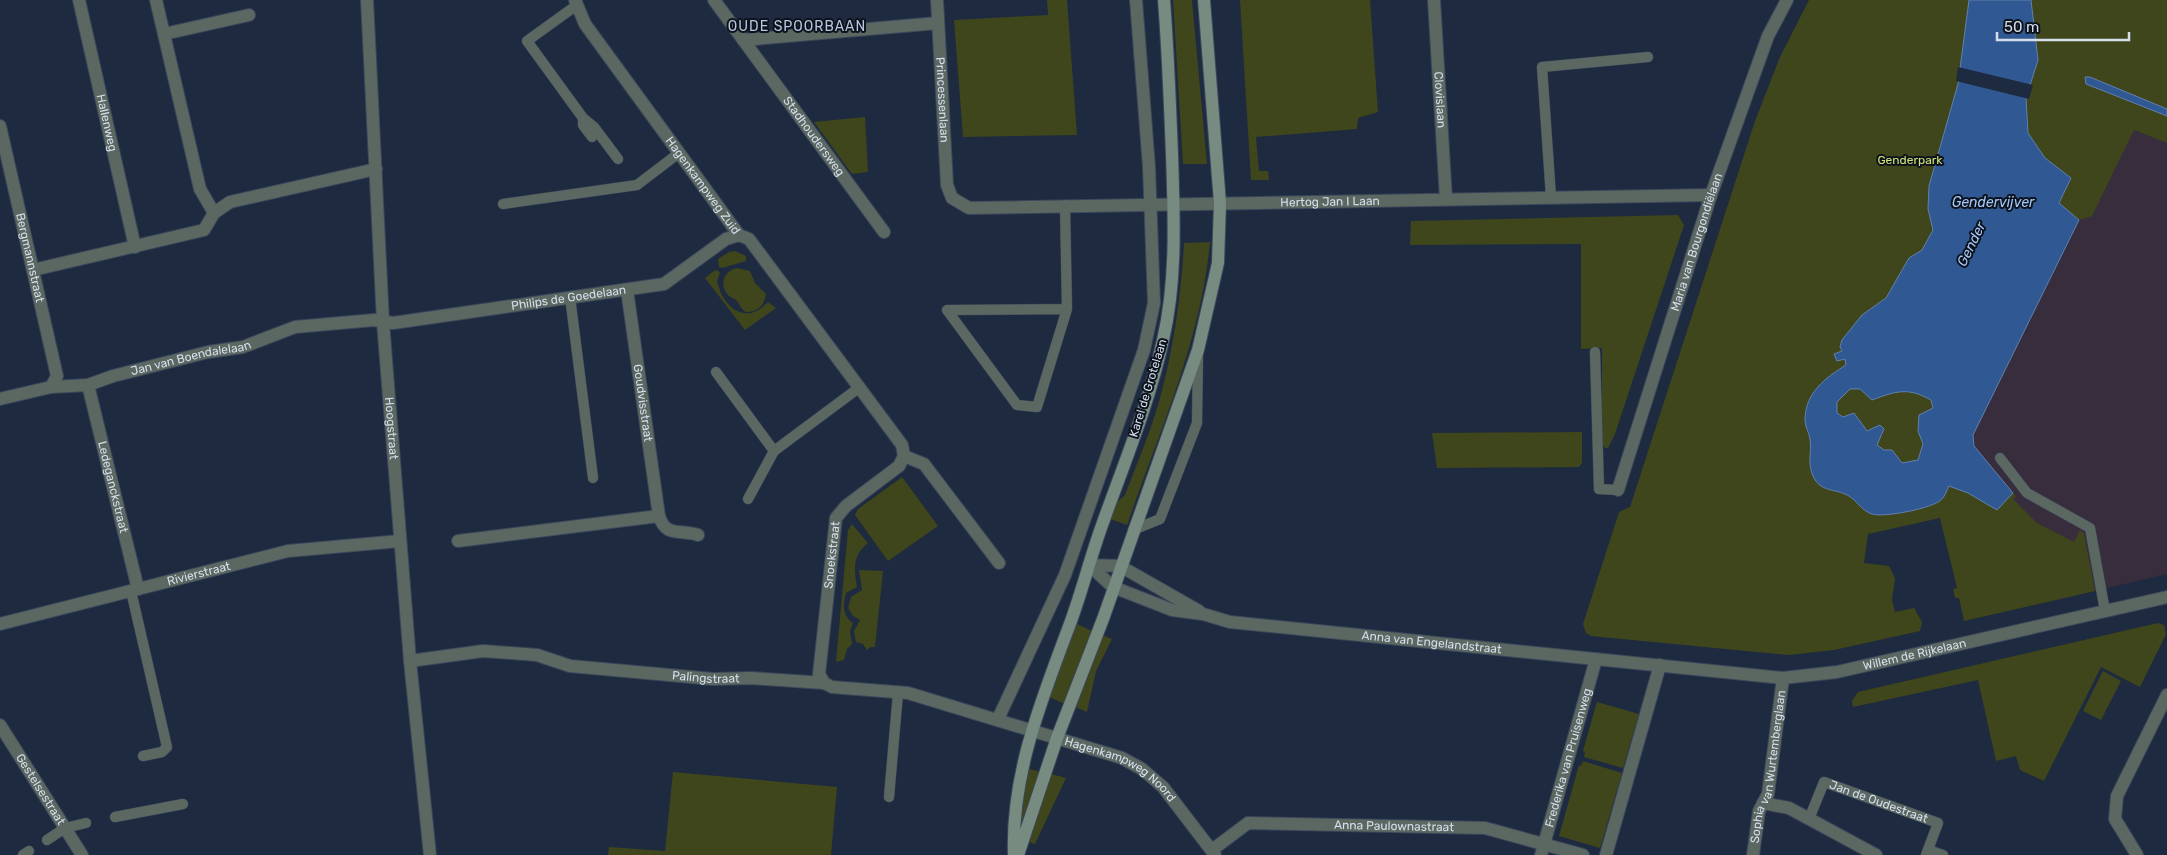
<svg xmlns="http://www.w3.org/2000/svg" width="2167" height="855" font-family="Rubik,sans-serif">
<style>
.education{fill:#372d3d}
.green{fill:#3f461b}
.water{fill:#305893;stroke:#6280ae;fill-rule:evenodd}
.pier{fill:#1e2a3f}
.lines{fill:none;stroke-linecap:round;stroke-linejoin:round}
.service-casing{stroke:#3b475b;stroke-width:11}
.minor-casing{stroke:#3b475b;stroke-width:14}
.tertiary-casing{stroke:#3b475b;stroke-width:14}
.secondary-casing{stroke:#3b475b;stroke-width:14}
.service{stroke:#5b6861;stroke-width:10}
.minor{stroke:#5b6861;stroke-width:12}
.tertiary{stroke:#5b6861;stroke-width:12}
.secondary{stroke:#778b80;stroke-width:12}
.labels{text-anchor:middle;stroke-width:4;stroke-linejoin:round;paint-order:stroke}
.street-label{font-size:12px;fill:#d6deec;stroke:#0d131c}
.park-label{font-size:12px;fill:#d2e476;stroke:#0d131c}
.neighbourhood-label{font-size:14px;letter-spacing:1px;fill:#b7c7e2;stroke:#0d131c}
.water-label{font-size:14px;font-style:italic;fill:#a4c7fa;stroke:#0d131c}
</style>
<rect width="100%" height="100%" fill="#1e2a3f"/>
<path class="education" d="M2126,126l41,17v431l-72,17 -83,-92 3,-4 -41,-49 -1,-11z"/>
<path class="green" d="M1047,0h20l10,135 -114,2 -9,-117 94,-5z
M1173,0h19l15,164h-24z
M1240,0h130l8,112 -20,6 -1,11 -101,8 3,34h9l1,9h-18z
M1809,0h358v143l-33,-13 -42,86 -13,4 -106,215 1,11 42,50 -3,3 24,24 37,19 6,-12 4,4 11,57 -131,30 -5,-23h-4l-2,-9 4,-1 -17,-70 -72,16 -4,29 25,3 6,12 -3,22 3,12 19,-4 8,14 -2,9 -86,19 -45,5 -198,-19 -5,-3 -3,-9 36,-112 11,-5 125,-386 25,-64z
M865,117l3,55 -16,2 -38,-52z
M1678,215l6,10 -69,209 -7,14h-3l-3,-5v-95l-21,1v-105l-171,1 1,-24z
M1210,242c-9,99 -51,190 -83,283l-17,-6 4,-14 11,-10c12,-32 26,-64 35,-97 14,-52 21,-102 24,-155z
M735,251l11,5v5l-24,7 -3,-1 -1,-8 11,-7z
M737,268l13,3 5,12 11,11c-2,12 -8,18 -20,18 -6,-3 -6,-9 -10,-12 -2,-2 -5,-2 -7,-4 -11,-11 -5,-25 8,-28z
M715,270l5,2 -3,9c6,27 29,45 51,21l8,6 -31,22 -40,-52z
M1582,432v31l-3,4 -142,1 -5,-35z
M902,477l36,49 -50,35 -33,-46 3,-6z
M852,524l16,19c-16,13 -14,26 -11,44l-11,6c-3,12 -4,22 7,30l-3,8 2,13 -5,5 -3,11 -8,2 12,-132z
M859,570l24,1 -8,76h-5l-3,3 -4,-6 -7,-2 -2,-11 6,-11 -7,-4 -5,-8 3,-11 11,-7z
M1075,623l17,8 -27,73 -16,-7z
M2158,623l6,2 2,9 -26,53 -39,-20 -57,114 -24,-11 -4,-14 -20,5 -18,-81 -125,27 -1,-6 6,-9z
M1102,635l10,4 -16,32 -9,41 -12,-5z
M2103,671l18,10 -20,39 -18,-9z
M1597,702l42,12 -16,54 -39,-11 1,-5 -2,-1z
M1583,761l39,12 -22,75 -41,-12 20,-71 2,1z
M1027,768l13,4 -20,62v-28z
M673,772l164,15 -6,68h-223l1,-8 56,4z
M1051,774l15,4 -31,66 -6,-2z"/>
<path class="water" d="M1969,0h62l7,60 -12,38 2,35 17,25 26,20 -12,25 20,17 -106,215 1,11 39,47 -16,17 -29,-17 -19,-7c-2,4 -4,10 -7,13 -7,9 -59,19 -70,15 -10,-3 -15,-13 -23,-18 -14,-8 -28,-3 -36,-20 -6,-13 -1,-24 -3,-37 -1,-7 -5,-12 -5,-19 0,-27 20,-42 41,-55l-1,-6 -8,2 -3,-7 8,-3 -2,-4 2,-7 20,-25 24,-17 23,-40 13,-8 11,-20 -5,-21 1,-23 29,-102zM1850,389h10l12,11c24,-9 36,-13 59,0l2,8 -14,7 -1,16 5,13 -5,16 -16,3 -10,-13h-8l-7,-5 7,-16 -4,-4 -13,6 -13,-18 -11,4 -6,-4v-11z
M2085,77h5l77,32v7l-81,-32z"/>
<path class="pier" d="M1958,67l75,18 -4,14 -73,-18z"/>
<g class="lines">
<g class="service-casing">
<g id="service">
<path d="M577,5l-50,36 56,77 11,9 24,32"/>
<path d="M583,119v6l9,12"/>
<path d="M1551,197l-9,-130 106,-10"/>
<path d="M503,204l134,-19 42,-32"/>
<path d="M1065,205l2,104 -120,1 70,95 20,2 30,-98"/>
<path d="M570,297l23,181"/>
<path d="M1595,352l4,137 19,1"/>
<path d="M716,372l58,79 -26,48"/>
<path d="M774,451l86,-64"/>
<path d="M2000,458l27,35 63,35 15,83"/>
<path d="M1133,530l27,-11 37,-96 1,-67"/>
<path d="M131,591l36,156 -5,5 -19,4"/>
<path d="M889,797l9,-104"/>
<path d="M115,817l68,-13"/>
<path id="s1" d="M1809,819l15,-37 114,41 -12,32"/>
<path d="M47,840l18,-12 21,-5"/>
<path d="M1928,850l15,5"/>
<path d="M23,855l6,-4"/>
</g>
</g>
<g class="minor-casing">
<g id="minor">
<path id="s2" d="M79,0l56,247"/>
<path d="M156,0l44,189 14,24"/>
<path id="s3" d="M575,0l10,24 154,211 10,4 153,206 2,11"/>
<path id="s4" d="M714,0l170,232"/>
<path id="s5" d="M937,0l10,185 5,13 17,10 742,-13"/>
<path id="s6" d="M1434,0l12,199"/>
<path d="M164,34l85,-19"/>
<path d="M743,40l195,-17"/>
<path id="s7" d="M0,126l57,250 -6,11"/>
<path d="M33,270l171,-40 10,-17 16,-11 146,-33"/>
<path id="s8" d="M627,290l32,226c7,22 21,13 39,19"/>
<path id="s9" d="M88,385l50,204"/>
<path id="s10" d="M0,399l51,-12 37,-2 25,-9 95,-24 35,-5 52,-20 79,-7 19,3 271,-39 62,-45 13,-4"/>
<path d="M904,456l20,8 75,99"/>
<path id="s11" d="M1618,490l93,-295 57,-159 19,-36"/>
<path d="M458,541l201,-25"/>
<path id="s12" d="M0,624l288,-73 112,-10"/>
<path id="s13" d="M410,661l73,-10 54,4 33,11 143,13 38,-1 73,5 8,4 76,6 214,65 20,11 21,18 52,68"/>
<path id="s14" d="M824,683l-5,-9 17,-156 10,-12 53,-40 5,-10"/>
<path d="M998,719l67,-144 79,-225 10,-47 -5,-136 -13,-167"/>
<path d="M1763,803l26,5 87,47"/>
<path id="s15" d="M1212,850l36,-27 237,5 98,27"/>
<path id="s16" d="M1541,855l55,-196"/>
<path d="M1606,855l54,-190"/>
<path id="s17" d="M1753,855l6,-44 9,-17 15,-116"/>
<path d="M2137,855l-22,-36 2,-23 50,-101"/>
</g>
</g>
<g class="tertiary-casing">
<g id="tertiary">
<path id="s18" d="M367,0l16,322 27,339 20,194"/>
<path id="s19" d="M1089,565l24,22 59,23 31,4 27,8 553,56 54,-6 330,-75"/>
<path d="M1089,565l31,1 79,45"/>
<path id="s20" d="M0,725l82,130"/>
</g>
</g>
<g class="secondary-casing">
<path id="secondary" d="M1014,855c-3,-83 29,-158 57,-234 11,-30 19,-62 30,-93 22,-62 48,-124 62,-188 14,-60 11,-124 9,-185 -2,-52 -4,-104 -8,-155
M1018,855l39,-117 46,-119 95,-269 20,-87 2,-60 -16,-203"/>
</g>
<use href="#service" class="service"/>
<use href="#minor" class="minor"/>
<use href="#tertiary" class="tertiary"/>
<use href="#secondary" class="secondary"/>
</g>
<g class="labels">
<g class="street-label">
<text dy="4" stroke="none"><textPath href="#s5" startOffset="100">Princessenlaan</textPath></text>
<text dy="4" stroke="none"><textPath href="#s6" startOffset="100">Clovislaan</textPath></text>
<text dy="4" stroke="none"><textPath href="#s2" startOffset="126">Hallenweg</textPath></text>
<text dy="4" stroke="none"><textPath href="#s4" startOffset="169">Stadhoudersweg</textPath></text>
<text dy="4" stroke="none"><textPath href="#s3" startOffset="226">Hagenkampweg Zuid</textPath></text>
<text dy="4" stroke="none"><textPath href="#s5" startOffset="580">Hertog Jan I Laan</textPath></text>
<text dy="4" stroke="none"><textPath href="#s11" startOffset="260">Maria van Bourgondiëlaan</textPath></text>
<text dy="4" stroke="none"><textPath href="#s7" startOffset="135">Bergmannstraat</textPath></text>
<text dy="4" stroke="none"><textPath href="#s10" startOffset="581">Philips de Goedelaan</textPath></text>
<text dy="4" stroke="none"><textPath href="#s10" startOffset="196">Jan van Boendalelaan</textPath></text>
<text transform="translate(1148 388) rotate(-73)" y="4">Karel de Grotelaan</text>
<text dy="4" stroke="none"><textPath href="#s8" startOffset="114">Goudvisstraat</textPath></text>
<text dy="4" stroke="none"><textPath href="#s18" startOffset="429">Hoogstraat</textPath></text>
<text dy="4" stroke="none"><textPath href="#s9" startOffset="105">Ledeganckstraat</textPath></text>
<text dy="4" stroke="none"><textPath href="#s14" startOffset="130">Snoekstraat</textPath></text>
<text dy="4" stroke="none"><textPath href="#s12" startOffset="205">Rivierstraat</textPath></text>
<text dy="4" stroke="none"><textPath href="#s19" startOffset="358">Anna van Engelandstraat</textPath></text>
<text dy="4" stroke="none"><textPath href="#s19" startOffset="845">Willem de Rijkelaan</textPath></text>
<text dy="4" stroke="none"><textPath href="#s13" startOffset="299">Palingstraat</textPath></text>
<text dy="4" stroke="none"><textPath href="#s16" startOffset="101">Frederika van Pruisenweg</textPath></text>
<text dy="4" stroke="none"><textPath href="#s17" startOffset="90">Sophia van Wurtemberglaan</textPath></text>
<text dy="4" stroke="none"><textPath href="#s13" startOffset="730">Hagenkampweg Noord</textPath></text>
<text dy="4" stroke="none"><textPath href="#s20" startOffset="76">Gestelsestraat</textPath></text>
<text dy="4" stroke="none"><textPath href="#s1" startOffset="98">Jan de Oudestraat</textPath></text>
<text dy="4" stroke="none"><textPath href="#s15" startOffset="191">Anna Paulownastraat</textPath></text>
</g>
<g class="park-label">
<text x="1910" y="164">Genderpark</text>
</g>
<g class="neighbourhood-label">
<text x="797" y="31">OUDE SPOORBAAN</text>
</g>
<g class="water-label">
<text x="1993" y="207">Gendervijver</text>
<text transform="translate(1971 244) rotate(-64)" y="5">Gender</text>
</g>
</g>
<path d="M1997 32v8h132v-8" fill="none" stroke="#d6deec" stroke-width="2.5"/>
<text x="2004" y="32" font-size="15" fill="#d6deec" stroke="#0d131c" stroke-width="4" paint-order="stroke">50 m</text>
</svg>
